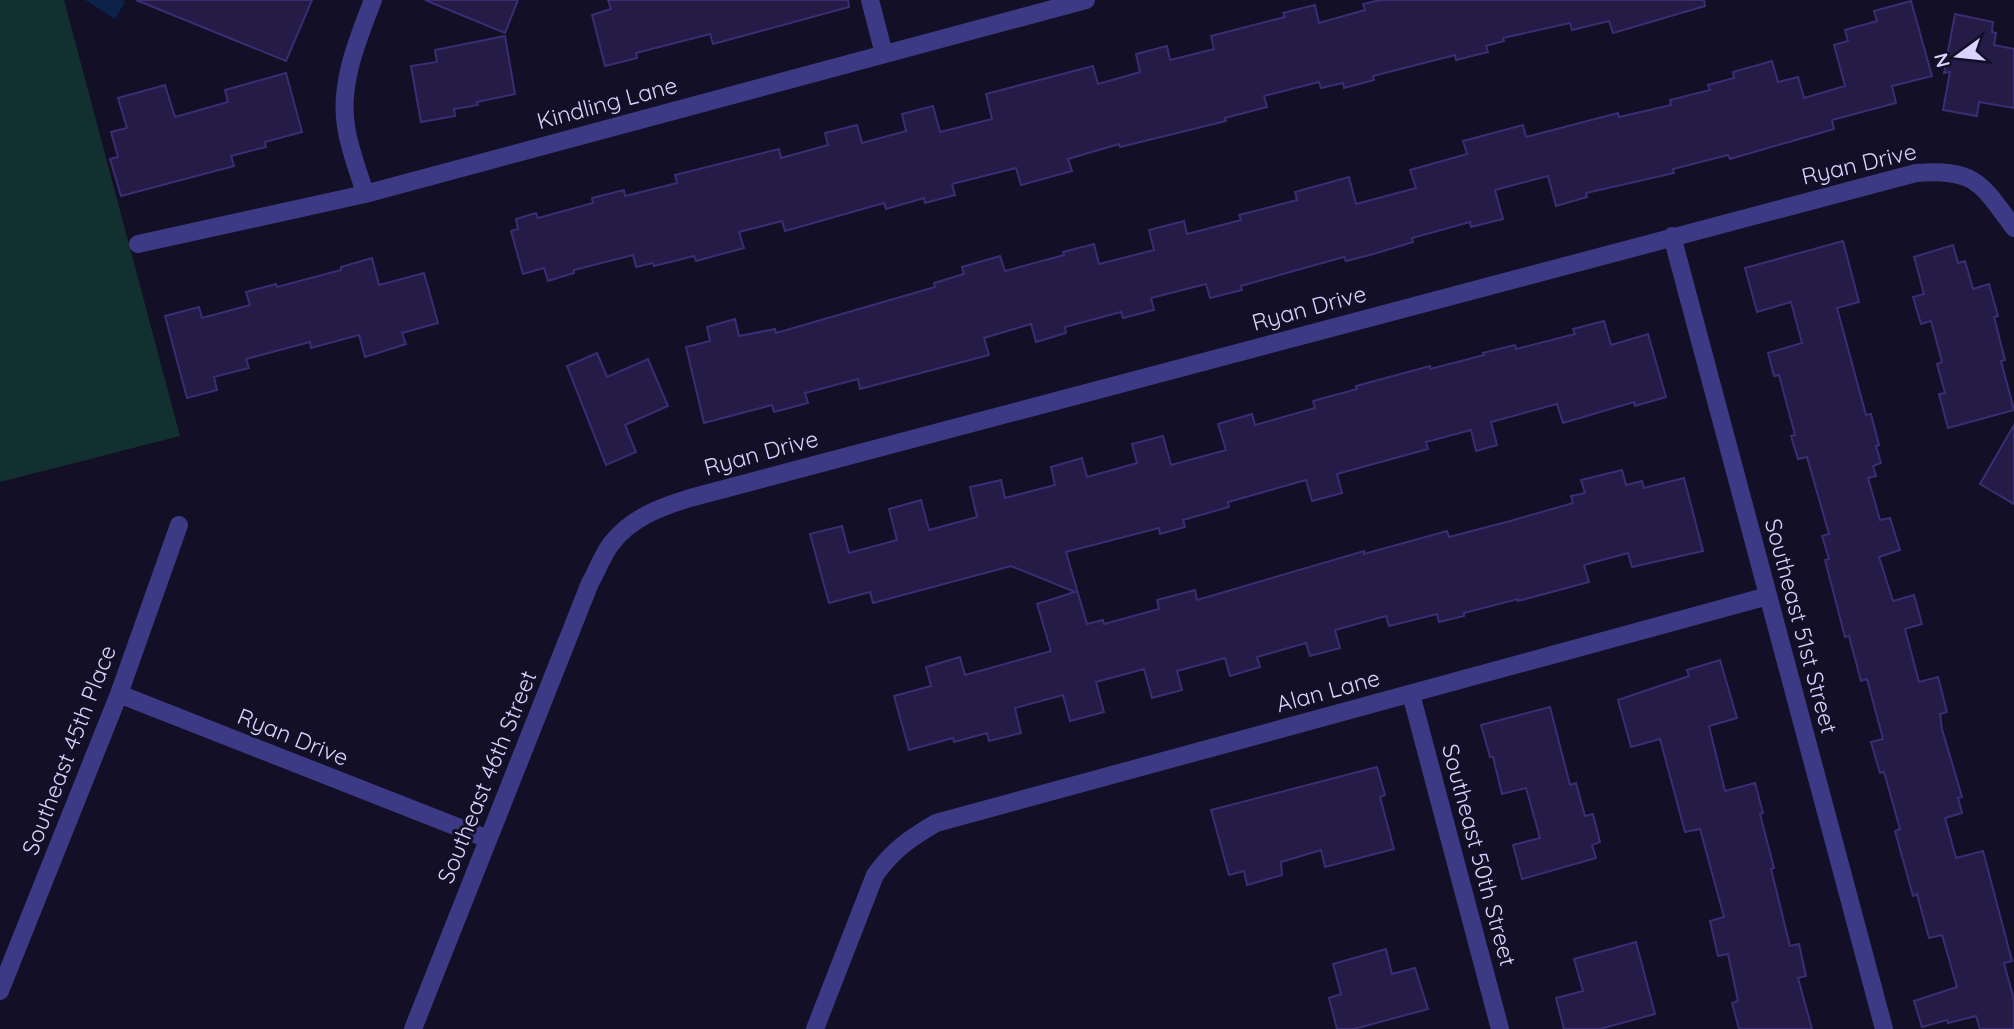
<svg xmlns="http://www.w3.org/2000/svg" width="2014" height="1029" font-family="Quicksand,sans-serif">
<style>
.green{fill:#12302f}
.water{fill:#0c2248}
.building{fill:#241b47;stroke:#3b2d73;stroke-width:2}
.lines{fill:none;stroke-linecap:round;stroke-linejoin:round}
.minor{stroke:#3d3a85;stroke-width:18}
.labels{text-anchor:middle;stroke-width:6;stroke-linejoin:round;paint-order:stroke}
.street-label{font-size:23px;fill:#d9d4ff;stroke:#130f26}
</style>
<rect width="100%" height="100%" fill="#130f26"/>
<path class="green" d="M0,0h64l116,436 -180,46z"/>
<path class="water" d="M85,0h37l3,2 -10,17z"/>
<path class="building" d="M136,0h176l-26,61z
M425,0h93l-13,33z
M608,0h240l1,7 -136,37 -3,-10 -74,19 1,5 -32,8 -13,-51 19,-6z
M1380,0h324l1,6 -92,27 -4,-12 -37,9 -2,-7 -67,15 1,3 -18,5 2,6 -32,8 -1,-5 -82,21 1,4 -30,8 -1,-5 -22,5 -2,-6 -55,14 3,11 -42,11 1,3 -106,26 -1,-3 -51,15 4,12 -51,14 -5,-17 -64,16 3,11 -30,8 -1,-5 -38,11 -2,-6 -99,28 -3,-10 -43,11 5,16 -48,13 -2,-5 -40,10 -1,-3 -17,4 -3,-12 -59,15v3l-26,8 -4,-13 -21,6 -12,-43 7,-2 -2,-10 20,-6 2,5 55,-15 -1,-5 32,-8 1,6 52,-13 -2,-8 104,-26 2,9 47,-13 -3,-12 32,-8 5,18 44,-12 -4,-17 31,-8 7,26 52,-13 -6,-25 107,-28 5,18 42,-12 -4,-18 31,-8 3,14 44,-11 -3,-13 74,-19 -2,-4 32,-8 4,18 46,-13 -2,-6z
M1911,1l21,75 -40,10 4,17 -64,17 2,9 -104,30 -2,-4 -55,14 1,4 -88,20 1,4 -31,9 -8,-30 -53,14 8,29 -32,8 -1,-5 -58,16 1,4 -43,13 -24,6 -2,-4 -54,15 -49,14 1,4 -32,8 -4,-14 -55,14 3,12 -31,8 -2,-6 -56,15 1,6 -30,9 -5,-18 -47,14 5,17 -129,34 -2,-10 -53,14 3,10 -34,9 -2,-7 -68,18 -18,-76 24,-6 -3,-14 28,-8 4,17 36,-7 1,4 159,-46 -1,-4 30,-9 -2,-7 38,-11 5,15 59,-16 -1,-3 31,-8 5,20 55,-14 -5,-20 35,-9 3,13 54,-14 -2,-5 58,-15 -2,-8 54,-15 7,27 60,-16 -6,-18 57,-16 -4,-13 60,-16 3,12 92,-24 1,4 52,-12 -1,-5 40,-10 -2,-5 26,-7 -1,-6 39,-11 6,21 20,-5 6,21 41,-12 -11,-41 14,-4 -3,-11 32,-9 -3,-10z
M1955,14l38,8 -1,10 4,1 -2,12 20,4v59l-35,-6 -2,14 -34,-6 7,-38 -6,1z
M505,36l10,58 -38,8 1,3 -24,4 1,7 -34,6 -10,-56 26,-4 -2,-12z
M286,73l16,59 -37,10 1,5 -35,9 3,10 -113,30 -11,-37 8,-2 -7,-25 16,-4 -9,-30 47,-13 10,32 53,-15 -3,-12z
M1843,241l16,61 -22,6 29,107 5,-1 8,31 -3,1 5,17 -8,3 3,10 -8,2 12,42 10,-2 10,32 -21,7 14,44 21,-6 8,29 -17,5 14,53 19,-5 9,35 -7,2 2,15 20,68 -4,1 4,15 -17,5 11,40 27,-7 29,110 -8,2 10,37v29h-34l-4,-13 -28,7 -1,-3 -25,7 -8,-26 43,-14 -15,-52 -13,3 -12,-44 -4,2 -18,-65 5,-2 -16,-57 -4,1 -9,-31 12,-3 -16,-60 -6,2 -12,-45 -4,1 -20,-77 4,-1 -7,-23 7,-2 -22,-77 -9,2 -7,-23 4,-1 -16,-60 -5,1 -6,-23 34,-10 -11,-41 -34,10 -12,-44z
M1953,245l5,18 7,-2 8,28 16,-5 9,32 -4,1 11,43 -4,1 13,49 -66,18 -9,-34 6,-1 -8,-29 5,-2 -11,-41 -10,3 -8,-27 11,-3 -10,-37z
M372,258l7,27 45,-12 14,50 -36,10 4,11 -41,13 -6,-22 -48,13 -1,-6 -64,17 3,9 -35,9 3,13 -30,8 -22,-82 34,-9 3,11 48,-13 -4,-13 30,-8 1,3 64,-17v-3z
M1604,321l7,24 37,-11 18,63 -31,9 -1,-4 -71,21 -6,-19 -66,18 6,23 -21,6 -5,-21 -45,12 2,7 -91,25 5,19 -30,8 -6,-21 -78,22 1,5 -46,13 2,7 -25,7 -1,-6 -93,24 21,72 16,-4 1,4 55,-15 -2,-9 38,-10 2,10 167,-49v3l83,-23 2,6 61,-16 63,-18 -2,-7 14,-3 -4,-13 41,-10 4,15 16,-4 2,7 40,-10 19,73 -71,16 -4,-14 -44,12 5,17 -71,19v-2l-54,14v3l-25,6 -2,-8 -48,12 -3,-10 -51,14 5,18 -30,8 -4,-13 -49,14 3,10 -30,9 -5,-18 -48,13 5,19 -30,8 -8,-29 -48,13 8,30 -34,9 -7,-26 -48,13 6,25 -32,8 -2,-8 -33,9 -1,-4 -44,12 -15,-54 37,-10 -5,-19 34,-10 5,18 86,-24 -14,-47 38,-12 -64,-26 -138,37 -3,-11 -41,11 -19,-69 32,-8 7,27 48,-13 -8,-31 32,-9 8,30 48,-13 -7,-30 31,-7 4,18 50,-13 -4,-18 31,-9 5,19 50,-14 -5,-19 31,-8 8,29 55,-15 -8,-26 34,-10 3,11 60,-17 -2,-7 44,-12 -1,-3 74,-20v3l54,-14 -1,-2 32,-8 1,4 59,-15 -2,-5z
M597,353l10,24 41,-18 20,47 -43,19 11,27 -30,13 -39,-99z
M2014,425v79l-34,-20z
M1720,660l17,58 -28,8 16,65 30,-8 8,30 -3,1 14,54 -3,1 19,77 9,-2 7,32 -8,2 14,51h-73l-7,-26 6,-2 -10,-47 -10,2 -8,-35 14,-4 -24,-88 -15,3 -25,-93 -29,8 -13,-47 71,-24 -2,-6z
M1550,707l20,78 6,-2 9,33 8,-2 7,28 -8,3 4,13 -74,21 -9,-34 27,-7 -14,-50 -24,6 -9,-37h-3l-9,-32z
M1377,767l8,28 -5,2 14,52 -69,18 -4,-17 -40,12 1,13 -35,10 -3,-14 -15,4 -18,-65z
M1636,942l19,72 -55,15h-36l-8,-31 27,-7 -9,-32z
M1386,949l6,25 23,-6 13,41 -74,20h-17l-8,-31 12,-4 -8,-30z"/>
<g class="lines">
<path class="minor" d="M870,0l14,54
M365,194c-6,-22 -16,-45 -19,-68 -7,-43 12,-87 27,-126
M1672,236l212,793
M138,244l227,-50 721,-194
M119,694l369,145
M1411,694l89,335
M0,991l119,-297 60,-169
M413,1029l177,-446c7,-12 12,-27 21,-39 20,-26 49,-37 79,-46l1226,-325c60,-4 65,10 98,55
M815,1029l60,-154c19,-26 34,-36 61,-52l832,-227"/>
</g>
<g class="labels">
<g class="street-label">
<text transform="translate(607 103) rotate(-15)" y="8">Kindling Lane</text>
<text transform="translate(1859 164) rotate(-13)" y="8">Ryan Drive</text>
<text transform="translate(1309 308) rotate(-15)" y="8">Ryan Drive</text>
<text transform="translate(761 453) rotate(-15)" y="8">Ryan Drive</text>
<text transform="translate(1801 626) rotate(75)" y="8">Southeast 51st Street</text>
<text transform="translate(1328 691) rotate(-15)" y="8">Alan Lane</text>
<text transform="translate(293 737) rotate(22)" y="8">Ryan Drive</text>
<text transform="translate(69 750) rotate(-69)" y="8">Southeast 45th Place</text>
<text transform="translate(487 777) rotate(-68)" y="8">Southeast 46th Street</text>
<text transform="translate(1479 855) rotate(75)" y="8">Southeast 50th Street</text>
</g>
</g>
<g transform="translate(1958 56) rotate(255)" stroke="#130f26" stroke-width="5" paint-order="stroke">
<path d="M0-5L12 26L0 18L-12 26Z" fill="#d9d4ff"/>
<text y="-10" font-size="19" font-weight="bold" text-anchor="middle" fill="#d9d4ff">N</text>
</g>
</svg>
